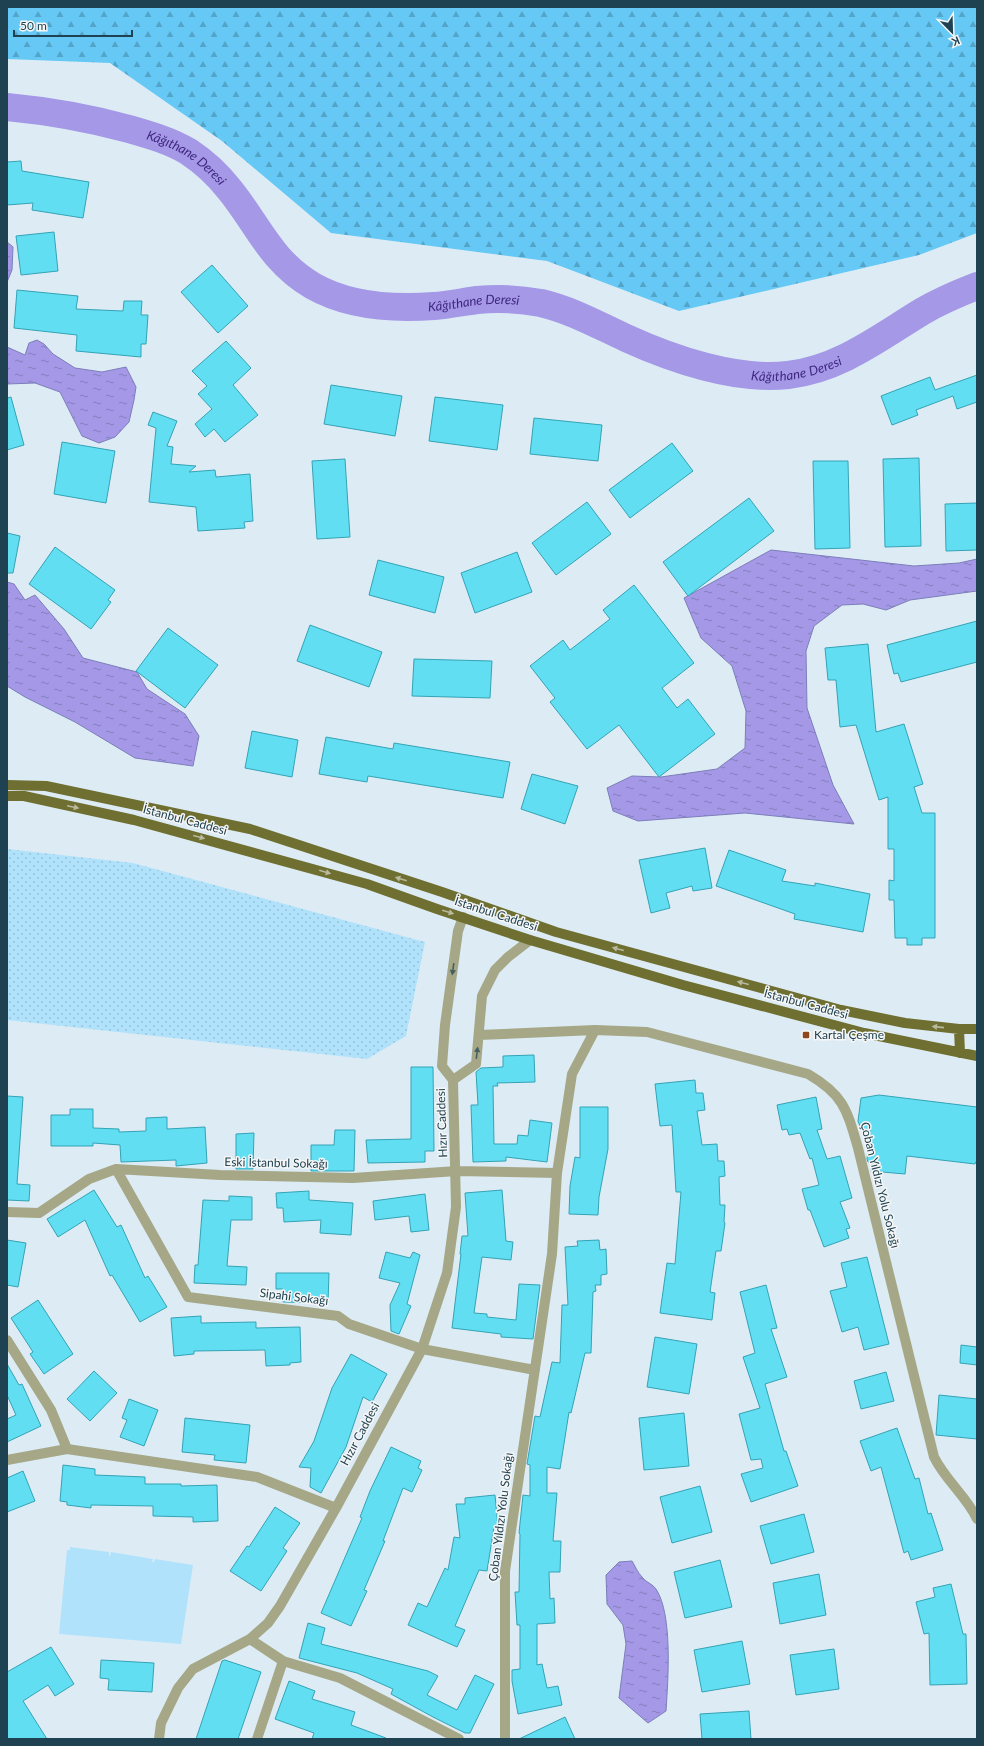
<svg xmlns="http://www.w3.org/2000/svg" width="984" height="1746" font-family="Lato,sans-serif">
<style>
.grass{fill:url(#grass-dots)}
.forest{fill:url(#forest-firs)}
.pitch{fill:#b1e2fb}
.water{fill:url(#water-ripples);stroke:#7c7eba}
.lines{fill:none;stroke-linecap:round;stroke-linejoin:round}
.river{stroke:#a498e7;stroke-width:28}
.building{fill:#62def3;stroke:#33a3b5}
.minor{stroke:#a5a787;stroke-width:10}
.primary{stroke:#6e6f30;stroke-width:10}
.oneway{fill:#b9b99d}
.oneway2{fill:#466062}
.poi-dot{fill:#8d491d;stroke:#f6f6f6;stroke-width:1.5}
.labels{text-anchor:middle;stroke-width:3;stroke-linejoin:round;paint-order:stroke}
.street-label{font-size:12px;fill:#1e4252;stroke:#f6f6f6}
.poi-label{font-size:12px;fill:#1e4252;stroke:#f6f6f6;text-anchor:start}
.water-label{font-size:13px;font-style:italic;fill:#402781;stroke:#f6f6f6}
</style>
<defs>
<pattern id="grass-dots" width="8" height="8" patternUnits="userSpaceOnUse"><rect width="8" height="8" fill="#b1e2fb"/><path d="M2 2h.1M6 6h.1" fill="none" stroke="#98c3d9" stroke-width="1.8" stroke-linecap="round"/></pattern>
<pattern id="forest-firs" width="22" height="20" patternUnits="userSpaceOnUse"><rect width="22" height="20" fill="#65c8f5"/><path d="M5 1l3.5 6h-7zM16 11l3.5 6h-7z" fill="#53a4c9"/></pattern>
<pattern id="water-ripples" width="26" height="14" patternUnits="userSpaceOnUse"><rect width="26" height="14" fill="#a498e7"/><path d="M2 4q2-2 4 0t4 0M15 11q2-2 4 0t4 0" fill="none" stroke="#857ebe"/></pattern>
</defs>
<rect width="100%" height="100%" fill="#ddecf4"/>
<path class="grass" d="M7,849l126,14 292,79 -19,94 -39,23 -360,-39z"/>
<path class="forest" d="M7,7h970v226l-58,22 -240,56 -132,-50 -216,-28 -109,-92 -112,-78 -103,-4z"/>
<path class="pitch" d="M70,1547l39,5v4h1l1,-4 42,7 -1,3h2l1,-3 38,6 -12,79 -122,-10 8,-84h3z"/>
<path class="water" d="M7,242l6,5 -1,23 -5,12z
M37,340l7,4 9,10 22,14 27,4 24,-5 10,20 -2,13 -5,22 -14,15 -16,6 -17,-7 -22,-44 -25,-9 -28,1v-37l18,8 4,-12z
M771,550l143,16 45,-3 18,-4v32l-67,9 -24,10 -23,-6 -21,1 -28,21 -8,25 1,57 26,77 21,39 -109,-11 -107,8 -25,-10 -6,-23 25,-12 29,1 56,-8 28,-21 1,-37 -14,-45 -31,-28 -17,-40z
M7,582l7,2 11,16 10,-5 29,34 19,29 54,14 10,17 38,25 14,22 -6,30 -58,-8 -60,-36 -50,-25 -18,-11z
M632,1561c3,5 6,12 10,16 3,5 11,7 14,12 17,26 12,91 10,122l-18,12 -29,-25 7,-54 -3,-19 -16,-21 -1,-29 13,-13z"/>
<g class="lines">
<path class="river" id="s1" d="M7,107c42,4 82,11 122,22 21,6 42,12 60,23 15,10 29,23 40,37 29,35 41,72 84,97 35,20 81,23 121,20 14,-1 28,-4 43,-6 21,-2 43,-1 64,3 30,7 57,22 85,35 46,21 110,43 162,37 52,-6 92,-38 135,-64 17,-10 36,-18 54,-25"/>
</g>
<path class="building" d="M21,161l1,10 67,11 -6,36 -51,-8 1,-7 -26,2v-43z
M54,232l4,39 -37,4 -5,-39z
M212,265l36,41 -30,27 -37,-41z
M17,290l61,6 -2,13 47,2 1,-10h18l-1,14h7l-2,29h-5v13l-65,-6 1,-16 -63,-7z
M226,341l25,27 -18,17 25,30 -33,27 -11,-13 -9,8 -10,-13 17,-15 -14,-15 9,-8 -15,-15z
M977,375v27l-20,7 -4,-13 -37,14 2,5 -26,10 -11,-29 49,-19 5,13z
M331,385l71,11 -7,40 -71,-12z
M11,397l13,48 -17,5v-52z
M435,397l68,8 -6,45 -68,-9z
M153,412l24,9 -10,25 6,1 -2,17 25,2 -7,6 26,-2 1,7 34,-3 3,47 -9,1 1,6 -47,3 -2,-24 -47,-5 7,-74 -8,-3z
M534,418l68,7 -4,36 -68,-7z
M62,442l53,9 -9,52 -52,-9z
M672,443l21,28 -63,47 -21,-28z
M919,458l2,88 -36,1 -2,-88z
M345,459l5,78 -33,2 -5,-78z
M813,461h35l2,87 -35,1z
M749,498l25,33 -86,65 -25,-34z
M587,502l24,32 -55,41 -24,-32z
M977,503v47l-31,1 -1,-47z
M7,533l13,3 -7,37h-6z
M55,547l60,43 -7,10 3,2 -20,27 -62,-45z
M517,552l15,40 -57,21 -14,-40z
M378,560l66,17 -9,36 -66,-18z
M634,585l60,78 -32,25 15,20 11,-9 27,35 -56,43 -40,-52 -32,24 -37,-47 5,-4 -25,-32 33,-26 7,10 40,-31 -7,-9z
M977,621v41l-76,20 -3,-9 -4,1 -7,-29z
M310,625l72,27 -13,35 -72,-26z
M168,628l50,37 -33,43 -49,-37z
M868,644l8,88 28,-8 19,60 -9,3 8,26h13v125h-13v7h-15v-7h-12l-1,-38h-5v-20l5,1v-32h-6v-52l-9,3 -23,-75 -16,2 -4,-47h-8l-3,-32z
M414,659l78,2 -2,37 -78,-2z
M252,731l46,9 -6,37 -47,-9z
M326,737l67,12 1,-6 116,19 -7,36 -135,-22 -1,6 -48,-8z
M532,774l46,12 -13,38 -44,-15z
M705,848l7,40 -19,3 -1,-5 -26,7 4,15 -19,5 -12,-53z
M729,850l57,20 -4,11 33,5v-3l55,11 -7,38 -69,-13 1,-5 -79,-28z
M534,1055l1,27 -38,1 1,3h-5l1,58h23l1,-9 10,1 2,-16 22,3 -5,39 -41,-5v4l-33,1 -2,-57h7l-2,-33 5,-4 22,-1v-11z
M411,1067h22l1,84h-9v11l-57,1 -2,-23 45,-1z
M695,1080l1,13h7l2,17 -8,1 5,34 15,-1 1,17h6l1,15 -6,1 1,28h5l-1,17 1,1 -4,28h-5l-6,41 5,1 -3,27 -52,-7 7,-50 8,1 6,-72h-5l-4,-67 -12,1 -5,-42z
M879,1095l98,12v53l-2,4 -68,-8 -2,18 -34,-3 1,-9h-4l-1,-3 3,-29 -9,-1 -3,-8 3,-23z
M7,1096l16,1 -6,87 13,1 -1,16 -22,-1z
M816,1097l6,32 -5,1 10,29 13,-3 12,42 -12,4 10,26 -4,1 3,9 -25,9 -14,-37h-2l-6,-21 17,-4 -7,-27 -2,1 -10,-26 -11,2 -2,-6 -5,1 -5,-25z
M580,1107h28v42l-9,48 -1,18 -29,-1 1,-28 5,-29 5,1z
M70,1109h23v19l26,1v3l27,-1v-13l21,-1v12l38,-2 2,36 -31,3v-6l-55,2 -1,-17 -27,-2v3h-42v-31h19z
M335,1130h20l-1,41h-43v-26h23z
M254,1133l-1,36h-17v-35z
M94,1190l23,37 4,-2 24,53 3,-2 19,31 -27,15 -28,-47 -2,1 -25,-56 -27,17 -11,-18z
M502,1190l4,51 7,1 -2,18 -29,-3 -8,56 13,1v3l29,3 3,-36 21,1 -7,54 -32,-2v-3l-49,-6 9,-74h-1l2,-18h6l-3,-43z
M309,1191v9l44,3 -2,32 -31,-2 1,-13 -37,2 -1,-14h-6l-1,-15z
M425,1194l4,36 -18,2 -2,-16 -34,4 -2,-19z
M229,1196l23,1v23h-21l-4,46 20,1 -1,18 -52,-2 1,-18h3l5,-65 26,1z
M7,1240l19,3 -8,44 -11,-2z
M599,1240l1,10 6,-1 1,25 -6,1v10h-6l1,6 -3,1 -2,61h-6l-14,60 -2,-1 -9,57 -13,-2v26h10l-4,48h8l-1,31h-11l1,27 4,-1 1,25 -18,1v41l5,-1 5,24 11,-2 4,19 -44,9 -6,-33v-11l8,-1v-44h-3l-2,-33h4l1,-58 -1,-1 4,-38 7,1v-31l-3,-1 8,-48 5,1 12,-55 8,1 2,-58h6l-3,-58 13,-1 -1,-5z
M386,1252l24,6 3,-6 7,3 -13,49 4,2 -12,28 -8,-3 -1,-26 10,-22 -21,-5z
M867,1257l22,87 -25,6 -6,-23 -16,5 -12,-41 17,-4 -6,-24z
M276,1273h53l-1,30 -45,-1v-13h-7z
M766,1285l11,43 -6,1 16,48 -22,7 19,67h2l12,35 -47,16 -10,-28 22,-6 -2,-9 -10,1 -12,-46 21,-6 -17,-51 12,-4 -15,-61z
M38,1300l35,54 -29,20 -14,-20 3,-2 -22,-34z
M201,1316v7l55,-1v6l44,-1 1,35 -11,1v2l-24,1 -1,-16 -71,1v3l-20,2 -3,-38z
M655,1337l42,7 -8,50 -42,-7z
M961,1345l16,2v18l-17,-2z
M351,1354l36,20 -15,28 -9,-5 -17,50 -25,46 -11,-6 1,-19 -12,-1 15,-26 18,-53z
M7,1364l12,21 3,-1 19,42 -34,16v-23l9,-4 -9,-20z
M94,1371l23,22 -27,28 -23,-22z
M886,1372l8,29 -33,8 -7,-28z
M939,1395l38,4v40l-41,-4z
M129,1399l29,11 -14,36 -24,-9 7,-17 -5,-2z
M684,1413l5,53 -45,4 -5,-52z
M185,1418l65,7 -4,38 -32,-3 1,-5 -33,-3z
M897,1428l18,51 4,-1 9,36 3,-1 12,37 -32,10 -3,-9 -4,2 -23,-86 -10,4 -11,-30z
M391,1447l30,14 -3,7 4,2 -10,22 -9,-4 -20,53h2l-21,49 3,1 -16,35 -30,-13 41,-95 -2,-1 10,-26z
M63,1465l32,4v6l50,2v7h36v2l36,-1 1,36 -25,1v-5l-40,-1v-10l-62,-1v3l-24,-3v-3l-7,-1z
M23,1471l12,30 -28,11v-34z
M700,1486l12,46 -40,11 -12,-46z
M495,1495l3,32h-4l-7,44 -8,-1 -24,56 10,4 -8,17 -49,-22 10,-22 9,4 18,-39 3,2 6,-33 6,1 -4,-34h9v-6z
M275,1507l25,16 -17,25 4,3 -26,40 -31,-20 17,-25 2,1z
M804,1514l10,38 -43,12 -11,-38z
M720,1560l12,47 -47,11 -11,-46z
M819,1574l7,41 -46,9 -7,-41z
M951,1584l12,50h3l1,50 -37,1 -1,-52 -5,1 -8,-32 19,-5 -2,-9z
M308,1623l17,5 -4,16 107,27 10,5 -11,19 30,15 18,-35 19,9 -24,49h-5l-32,-16 -42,-23 2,-5 -36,-16 -58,-15z
M742,1641l8,43 -48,8 -8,-42z
M51,1647l23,37 -19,12 -7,-11 -25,16 24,38h-40v-67z
M834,1649l5,40 -43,6 -6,-40z
M101,1660l53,3 -2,29 -44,-2 1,-11 -9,-1z
M225,1660l36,12 -23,67h-42l26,-78z
M289,1681l26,10 -3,8 43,13 -4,13 35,13v1h-74l2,-6 -39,-14z
M749,1711l2,28h-49l-2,-25z
M565,1717l10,22h-56z"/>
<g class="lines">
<path class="minor" d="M479,1035l116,-5 52,2 161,42c36,21 39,36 50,74l76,309c12,24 33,40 43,62
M453,1080l23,-16 6,-68 13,-26 13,-13 22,-17
M116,1169l72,128 150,19 11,8 73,25 113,21
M7,1212l32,1 50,-34 27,-10 104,6 133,3 104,-7 100,2
M7,1340l44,70 16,39
M7,1460l60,-11 190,28 79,31
M250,1639l33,22 57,17 119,61
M159,1739l2,-16 17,-35 15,-19 57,-30 18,-16 12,-17 56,-98 86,-159 25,-76 9,-66 -3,-127 -11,-14 3,-41 13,-94 5,-14
M257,1739l26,-78
M505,1739v-168l47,-317 5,-81 15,-99 23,-44"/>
<path class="primary" d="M7,785l39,1 204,43 192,63 114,40 285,78 64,13 54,6h18
M7,796h17l110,24 233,64 70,25 93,31 153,45 181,48 113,23
M959,1029l1,24"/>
</g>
<defs><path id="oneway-solid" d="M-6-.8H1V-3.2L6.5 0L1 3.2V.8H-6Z"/></defs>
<g class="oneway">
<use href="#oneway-solid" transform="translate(73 807) rotate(12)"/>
<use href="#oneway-solid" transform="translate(199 837) rotate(15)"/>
<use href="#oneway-solid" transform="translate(325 872) rotate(16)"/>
<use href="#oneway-solid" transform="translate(401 879) rotate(-162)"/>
<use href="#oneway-solid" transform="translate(448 912) rotate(17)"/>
<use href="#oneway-solid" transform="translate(618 949) rotate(-165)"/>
<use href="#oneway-solid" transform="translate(743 983) rotate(-165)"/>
<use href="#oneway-solid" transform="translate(938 1027) rotate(-174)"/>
</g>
<g class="oneway2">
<use href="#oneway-solid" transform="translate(453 969) rotate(98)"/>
<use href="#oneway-solid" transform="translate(477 1053) rotate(-83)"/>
</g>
<rect class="poi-dot" x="802" y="1031" width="8" height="8" rx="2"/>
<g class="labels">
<g class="street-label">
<text transform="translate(185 820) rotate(15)" y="4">İstanbul Caddesi</text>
<text transform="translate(496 914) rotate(18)" y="4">İstanbul Caddesi</text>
<text transform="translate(806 1004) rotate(15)" y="4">İstanbul Caddesi</text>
<text transform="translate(442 1123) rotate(-92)" y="4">Hızır Caddesi</text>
<text transform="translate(276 1163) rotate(1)" y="4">Eski İstanbul Sokağı</text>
<text transform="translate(880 1185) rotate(76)" y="4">Çoban Yıldızı Yolu Sokağı</text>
<text transform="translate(294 1297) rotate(7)" y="4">Sipahi Sokağı</text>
<text transform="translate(360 1434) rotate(-62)" y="4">Hızır Caddesi</text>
<text transform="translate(501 1517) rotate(-83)" y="4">Çoban Yıldızı Yolu Sokağı</text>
</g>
<g class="poi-label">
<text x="814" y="1039">Kartal Çeşme</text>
</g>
<g class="water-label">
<text dy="5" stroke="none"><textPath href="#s1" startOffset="189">Kâğıthane Deresi</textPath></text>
<text dy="5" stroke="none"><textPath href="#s1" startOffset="537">Kâğıthane Deresi</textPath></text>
<text dy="5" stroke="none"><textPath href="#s1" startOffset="874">Kâğıthane Deresi</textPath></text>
</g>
</g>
<rect width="984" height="1746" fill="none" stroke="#1e4252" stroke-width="16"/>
<g transform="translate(952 32) rotate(157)" stroke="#f6f6f6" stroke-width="3" paint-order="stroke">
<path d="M0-3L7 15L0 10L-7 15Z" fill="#1e4252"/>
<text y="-6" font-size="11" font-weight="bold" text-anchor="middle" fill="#1e4252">K</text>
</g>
<path d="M14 30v6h118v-6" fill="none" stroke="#1e4252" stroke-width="2"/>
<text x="20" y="30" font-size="12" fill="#1e4252" stroke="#f6f6f6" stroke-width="3" paint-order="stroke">50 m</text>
</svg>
